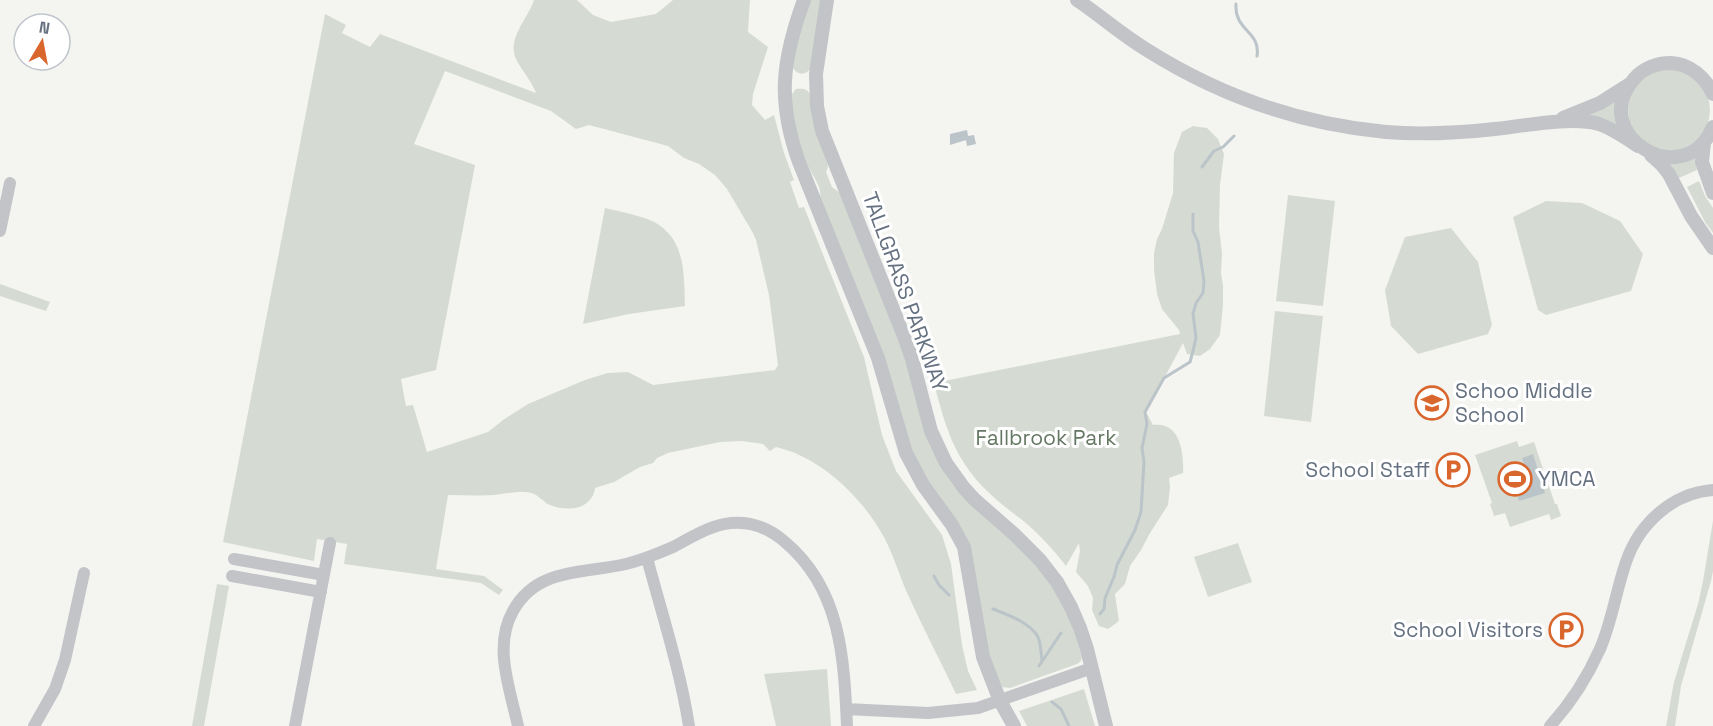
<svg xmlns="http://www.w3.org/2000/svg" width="1713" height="726" font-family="'Space Grotesk',sans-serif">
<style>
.green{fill:#d5dbd2;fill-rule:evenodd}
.water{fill:#bbc4c9}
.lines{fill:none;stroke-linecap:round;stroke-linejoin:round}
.stream{stroke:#bbc4c9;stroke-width:3}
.minor{stroke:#c2c4c8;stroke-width:12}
.tertiary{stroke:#c2c4c8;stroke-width:14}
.labels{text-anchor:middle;stroke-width:6;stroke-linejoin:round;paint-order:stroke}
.street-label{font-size:21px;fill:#657180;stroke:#fff}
.poi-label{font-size:21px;fill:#657180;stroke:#fff;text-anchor:start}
.park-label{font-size:21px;fill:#657863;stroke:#fff}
</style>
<rect width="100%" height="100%" fill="#f4f4f1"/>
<path class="green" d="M534,0h43l16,15 18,7 45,-8 17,-14h77l-2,32 20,15 -15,47 -1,11 13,15 9,-5 10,38 10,27 -4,2 9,26 5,-1 60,150 18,78 14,36 46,64 9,29 11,81 6,26 9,19 -21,4c-16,-34 -33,-66 -48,-99 -8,-18 -14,-38 -23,-56 -21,-40 -64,-82 -109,-92l-6,4 -7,-7 -21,-3 -22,1 -52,11 -11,5 -4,5 -13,4 -26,15 -19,6c-3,22 -28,24 -45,17 -6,-2 -12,-11 -19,-12 -9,-3 -27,1 -37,2 -15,1 -31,0 -46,0l-12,74 48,7 19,14 -4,5 -18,-12 -137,-19 3,-20 -30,-5 -3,22 -91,-19 102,-528 21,11 -4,8 28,14 10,-13 156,59c-4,-11 -13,-21 -19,-32 -12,-21 11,-42 17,-61zM445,71l106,40 25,18 13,-4 79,21 16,12 15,6 16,11 12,14 26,44 3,7 13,55 9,70 -3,5 -122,15 -25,-13 -20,1 -23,7 -57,24 -25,16 -15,12 -61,20 -14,-47 -7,1 -5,-27 35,-9 39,-205 -61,-21z
M809,0h13l-11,68c-5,7 -13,8 -18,0l1,-20z
M1628 110a41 41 0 1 1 82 0a41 41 0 1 1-82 0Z
M796,89c7,-1 12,0 15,7l16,66 1,5 -2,5 6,15 8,6 65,164 22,78 104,122 26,36 11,20 14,43 -1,5 -4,3 -67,24 -8,-1 -15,-34 -12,-72 -43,-93 -18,-30 -94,-259c3,-14 -10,-25 -14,-38 -6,-14 -17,-49 -15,-64 1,-4 3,-5 5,-8z
M1616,101v15l2,10 -34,-10z
M1193,126l14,2 11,11 6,15 -4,31 -1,42 3,26 -1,20 2,13v18l-3,31 -10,14 -10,7 -13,-2 -4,-11 -37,69 7,13c27,-4 31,27 30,48l-14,5 1,9 -2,18 -18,28 -9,17 -11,16 -5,18 -10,10 4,27 -11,8 -9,-3 -7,-16 1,-12 -5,-12 -12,-14 4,-21 -1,-8 -13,23c-13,-17 -28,-33 -45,-47 -12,-9 -24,-18 -35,-29 -32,-32 -41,-64 -52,-107l246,-49 -1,-4 -17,-21 -5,-15 -3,-24v-17l3,-14 5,-10 11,-36 1,-40 8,-21z
M1695,156l2,14 -18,8 -10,-14 14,-2z
M1699,181l6,15 8,12v25l-8,-11 -18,-35z
M1288,195l47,6 -12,105 -47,-5z
M1546,201l36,2 38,18 23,33 -12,37 -85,24 -8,-5 -25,-93z
M605,208c16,4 41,8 54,17 27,18 25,53 26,81l-56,8 -46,10z
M1451,228l27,34 14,63 -4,9 -70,20 -27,-28 -6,-36 20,-53z
M0,284l50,18 -4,9 -46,-15z
M1275,311l48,5 -12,106 -47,-6z
M1517,441l2,6 15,-5 21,62h2l4,12 -10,4 -2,-6 -39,13 -5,-14 -11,3 -4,-12 2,-1 -17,-48z
M1713,521v50l-2,10 -30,105 -6,40h-9l8,-44 24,-78 5,-23z
M1238,543l14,39 -44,15 -14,-40z
M217,584l12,2 -25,140h-12z
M827,669l4,57h-55l-12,-52z
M1084,689l11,37h-68l-8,-15z"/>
<path class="water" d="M967,130l1,6 6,-1 2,9 -9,2 -1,-6 -16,5v-11z
M1533,454l12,39 -26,8 -5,-15 -11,3 -4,-14 26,-8 -3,-9z"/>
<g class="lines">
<path class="stream" d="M1236,4c-2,27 25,27 21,52
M1202,167l12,-16 9,-4 11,-11
M934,576l5,9 10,10
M993,609c13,5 38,14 45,28 3,7 3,16 4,24
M1100,614l4,-5 1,-11 9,-21 3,-12 18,-35 6,-18 3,-50 -2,-14 5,-24 -2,-12 19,-34 26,-16 3,-11 3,-13 -3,-24 3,-11 7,-10 1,-12 -6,-39 -5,-11v-17
M1039,666l22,-33
M1052,702l9,7 8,17"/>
<path class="minor" d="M0,231l10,-48
M647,558c15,56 33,111 42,168
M234,559l90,16
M232,576l89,16
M846,709l82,4 50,-5 114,-40
M34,726l21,-37 10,-29 19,-87
M295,726l35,-183
M518,726c-8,-37 -25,-80 -5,-115 24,-44 71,-37 113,-47 16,-4 31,-10 47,-17 19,-10 37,-22 58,-24 21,-2 39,6 54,19 56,47 59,116 62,184
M1550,726c21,-23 37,-48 50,-77 12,-28 16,-58 26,-87 13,-38 46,-69 87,-72"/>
<path class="tertiary" d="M804,0c-22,60 -27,101 -5,162l79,196 28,95 17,32 29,40 12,22 19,110 17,44 14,25
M827,0l-11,74 1,32 5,25 83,208 7,20 19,72 15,32 18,25 10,11 40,35 26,26 17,22 14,25 9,21 7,21 19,77
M1077,0c24,16 45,35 70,50 73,46 153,74 239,82 36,3 72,1 109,-3 28,-3 77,-13 104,-5 14,5 27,14 39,22
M1713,94c-8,-17 -23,-30 -42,-31 -14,0 -28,5 -37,16 -48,55 50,116 79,48
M1563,118l37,-15 30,-19
M1704,142l-2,20 11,31
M1651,155l10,9 8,10 22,42 22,32"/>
</g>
<defs>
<g id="school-ring" transform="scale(1.725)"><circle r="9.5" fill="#fff" stroke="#d9662c" stroke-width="1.5"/><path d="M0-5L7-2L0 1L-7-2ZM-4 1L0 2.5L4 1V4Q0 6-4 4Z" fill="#d9662c"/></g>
<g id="parking-ring" transform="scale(1.725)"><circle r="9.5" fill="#fff" stroke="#d9662c" stroke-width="1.5"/><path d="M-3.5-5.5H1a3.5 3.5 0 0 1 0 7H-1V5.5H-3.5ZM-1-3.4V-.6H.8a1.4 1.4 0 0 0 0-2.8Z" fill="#d9662c"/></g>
<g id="stadium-ring" transform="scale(1.725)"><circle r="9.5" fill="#fff" stroke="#d9662c" stroke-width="1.5"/><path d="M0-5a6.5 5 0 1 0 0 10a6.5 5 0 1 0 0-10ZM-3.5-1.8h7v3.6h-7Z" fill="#d9662c"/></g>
</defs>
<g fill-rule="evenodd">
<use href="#school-ring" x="1432" y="403"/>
<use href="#parking-ring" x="1453" y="470"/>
<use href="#stadium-ring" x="1515" y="479"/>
<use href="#parking-ring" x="1566" y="630"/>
</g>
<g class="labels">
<g class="street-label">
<text transform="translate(905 292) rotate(70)" y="7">TALLGRASS PARKWAY</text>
</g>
<g class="poi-label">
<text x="1455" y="398">Schoo Middle<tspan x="1455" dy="24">School</tspan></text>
<text x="1430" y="477" text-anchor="end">School Staff</text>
<text x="1538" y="486">YMCA</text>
<text x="1543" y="637" text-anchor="end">School Visitors</text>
</g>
<g class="park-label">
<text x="1046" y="445">Fallbrook Park</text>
</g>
</g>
<g transform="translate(42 42) rotate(10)"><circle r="28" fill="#ffffff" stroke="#c1c6cc" stroke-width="1.5"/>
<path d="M0-4.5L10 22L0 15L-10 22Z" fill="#d9662c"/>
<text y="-9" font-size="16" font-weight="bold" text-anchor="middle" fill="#657180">N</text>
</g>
</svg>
